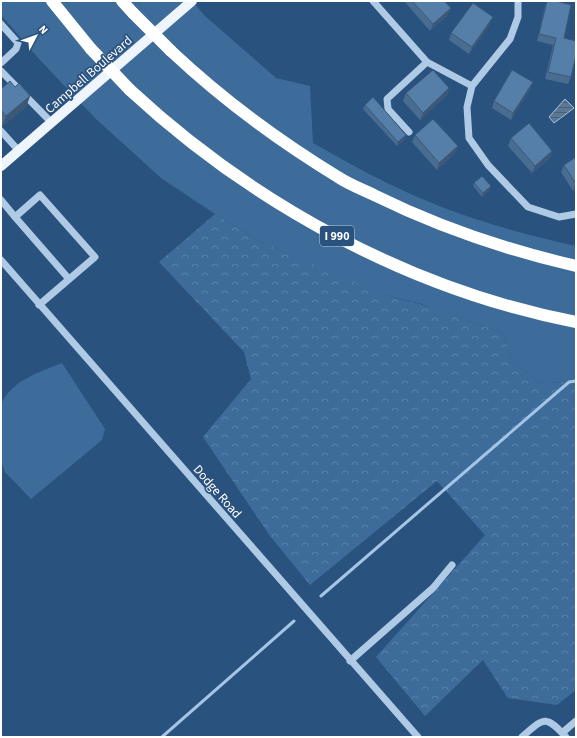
<svg xmlns="http://www.w3.org/2000/svg" width="577" height="738" font-family="'Source Sans 3',sans-serif">
<style>
.grass{fill:#3d6c9b}
.forest{fill:url(#forest-crowns)}
.water{fill:url(#water-rules);stroke:#a4c5e5}
.lines{fill:none;stroke-linecap:round;stroke-linejoin:round}
.stream{stroke:#a4c5e5;stroke-width:3}
.minor{stroke:#afcae5;stroke-width:7}
.major{stroke:#eff5fd;stroke-width:10}
.highway{stroke:#fff;stroke-width:12}
.highway-bridge{stroke:#fff;stroke-width:12}
.wall{fill:#496c91}
.shaded-wall{fill:#3c5876}
.building{fill:#557ea9;stroke:#3c5876}
.labels{text-anchor:middle;stroke-width:3.5;stroke-linejoin:round;paint-order:stroke}
.shield{fill:#29527e;stroke:#bfcbd8;stroke-width:1}
.shield-label{font-size:12px;font-weight:bold;fill:#fff}
.street-label{font-size:13px;fill:#fff;stroke:#29527e}
</style>
<defs>
<pattern id="forest-crowns" width="20" height="18" patternUnits="userSpaceOnUse"><rect width="20" height="18" fill="#3d6c9b"/><path d="M2 6a3 3 0 1 1 6 0M12 15a3 3 0 1 1 6 0" fill="none" stroke="#5a82aa"/></pattern>
<pattern id="water-rules" width="6" height="5" patternUnits="userSpaceOnUse"><rect width="6" height="5" fill="#5a7796"/><path d="M0 2.5h6" fill="none" stroke="#525f6d"/></pattern>
</defs>
<rect width="100%" height="100%" fill="#29527e"/>
<path class="grass" d="M1,1h191l13,15 71,62 34,8 3,57c29,16 58,33 89,47 55,26 115,43 174,56v135l-37,3 -28,-26 -8,-25 -81,-29 -36,-9 -56,-22 -69,-31 -46,-28 -54,-36 -65,-59 -56,-59 -39,-45z
M62,363l43,66 -3,11 -71,59 -26,-27 -4,-11v-57c11,-24 39,-32 61,-41z"/>
<path class="forest" d="M215,214l46,28 91,39 34,14 45,12 72,26 8,25 28,26 37,-3v309l-19,15 -49,-7 -25,-38 -58,56 -49,-59 109,-122 -48,-54 -127,104 -40,-49 -67,-99 48,-58 -7,-27 -85,-90z"/>
<path class="water" d="M565,99l9,9 -20,15 -5,-6z"/>
<g class="lines">
<path class="stream" d="M321,596l248,-214 7,-1
M162,737l132,-116"/>
<path class="minor" d="M373,1l54,61 45,24
M518,1v16l-8,22 -38,47 -5,21 2,31 19,27 40,42 31,10 17,-3
M1,24l17,19 -2,6 -15,14
M1,71l51,52
M1,131l18,20
M409,132l-21,-23 -1,-10 40,-37
M1,200l14,17 25,-22 55,62 -56,48
M15,217l54,62
M1,260l417,477
M350,661l83,-73 19,-23
M562,733l14,-12
M522,737c22,-19 23,-23 44,0"/>
<path class="major" d="M1,166l191,-165"/>
<path class="highway" d="M52,1l39,48
M122,1l11,12
M171,51c51,48 108,90 167,126 12,8 26,13 38,19 63,31 131,54 200,70
M130,90c123,114 280,200 446,232"/>
<path class="highway-bridge" d="M133,13l38,38
M91,49l39,41"/>
</g>
<path class="wall" d="M404,1h40l4,14 -18,16z
M547,1l17,37 7,39 -3,7 -23,-5 8,-34 -16,-4 8,-35z
M490,24l-21,30 -20,-14 2,-7z
M533,82l-3,7 -19,31 -19,-12 2,-7z
M15,87l15,9 -4,11 -24,19 -1,-1v-36z
M449,88l-2,7 -27,25 -17,-19 3,-8z
M365,105l40,34 -8,7 -34,-37z
M415,135l43,11 -3,7 -18,17 -25,-28z
M511,138l41,13 -2,7 -18,15 -24,-27z
M576,157v33l-3,1 -12,-19 3,-7z
M474,183l16,7 -8,7 -9,-11z"/>
<path class="shaded-wall" d="M451,8l-3,7 -18,16 3,-7z
M493,17l-3,7 -21,30 3,-7z
M533,82l-3,7 -19,31 2,-7z
M449,88l-2,7 -27,25 3,-7z
M30,96l-4,11 -24,19 4,-10z
M406,135l-1,4 -8,7 1,-4z
M458,146l-3,7 -18,17 2,-7z
M552,151l-2,7 -18,15 3,-7z
M576,184v6l-3,1z
M491,186l-1,4 -8,7 1,-4z"/>
<path class="building" d="M412,1h32l7,7 -18,16z
M547,1h9l15,4 -7,33 12,3v14l-5,22 -23,-5 8,-34 -17,-4z
M473,3l20,14 -21,30 -21,-14z
M433,70l16,18 -26,25 -17,-20z
M512,70l21,12 -20,31 -19,-12z
M10,81l5,6 4,-4 11,13 -24,20 -5,-6v-21z
M373,97l33,38 -8,7 -33,-37z
M433,119l25,27 -19,17 -24,-28z
M529,123l23,28 -17,15 -24,-28z
M576,157v27l-12,-19z
M482,176l9,10 -8,7 -9,-10z"/>
<g class="labels">
<rect class="shield" x="320" y="226" width="34" height="20" rx="3"/>
<g class="shield-label">
<text x="337" y="240">I 990</text>
</g>
<g class="street-label">
<text transform="translate(88 74) rotate(-41)" y="5">Campbell Boulevard</text>
<text transform="translate(218 491) rotate(49)" y="5">Dodge Road</text>
</g>
</g>
<rect width="577" height="738" fill="none" stroke="#ffffff" stroke-width="4"/>
<g transform="translate(36 36) rotate(49)" stroke="#29527e" stroke-width="3" paint-order="stroke">
<path d="M0-3L7 15L0 10L-7 15Z" fill="#ffffff"/>
<text y="-6" font-size="11" font-weight="bold" text-anchor="middle" fill="#ffffff">N</text>
</g>
</svg>
